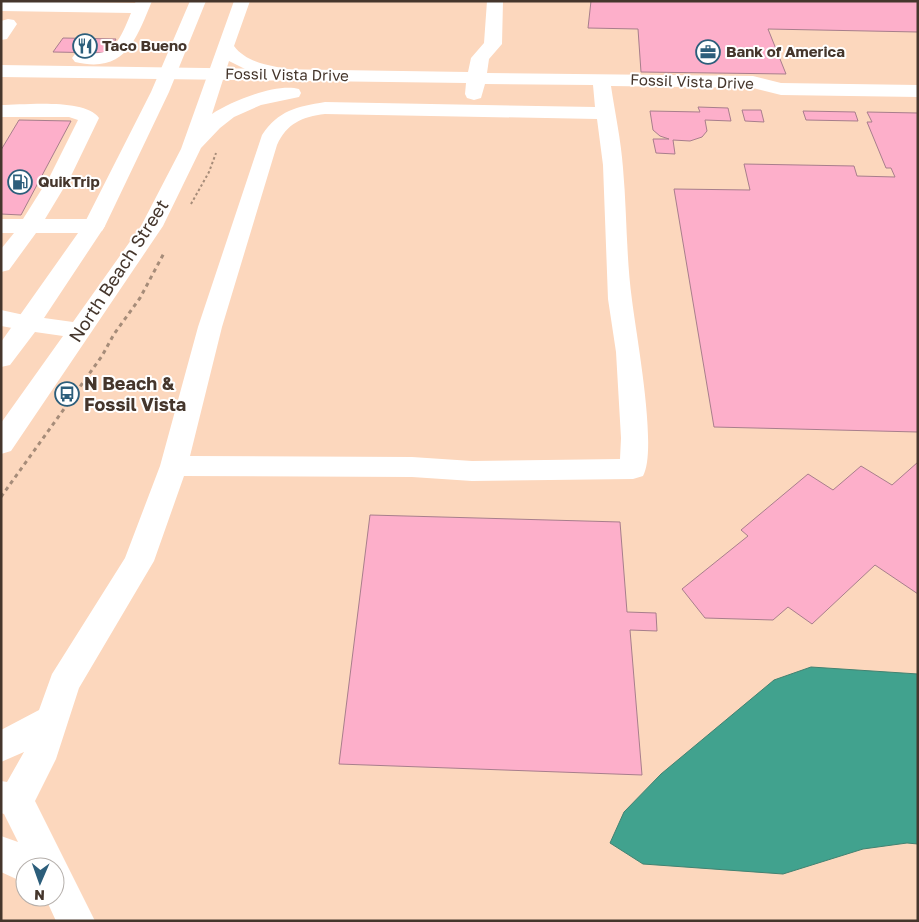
<svg xmlns="http://www.w3.org/2000/svg" width="919" height="922" font-family="'Golos Text',sans-serif">
<style>
.water{fill:#41a28e;stroke:#428271}
.building{fill:#fdafca;stroke:#a87e8c}
.lines{fill:none;stroke-linecap:round;stroke-linejoin:round}
.path-far1{stroke:#a68c79;stroke-width:2;stroke-dasharray:2.5 2.5;stroke-linecap:butt}
.path{stroke:#a68c79;stroke-width:3;stroke-dasharray:4 4;stroke-linecap:butt}
.minor{fill:#fff;fill-rule:evenodd}
.major{fill:#fff;fill-rule:evenodd}
.labels{text-anchor:middle;stroke-width:4;stroke-linejoin:round;paint-order:stroke}
.far-poi-label{font-size:15px;font-weight:bold;fill:#45362c;stroke:#fff;text-anchor:start}
.far-street-label{font-size:15px;fill:#45362c;stroke:#fff}
.street-label{font-size:18px;fill:#45362c;stroke:#fff}
.poi-label{font-size:18px;font-weight:bold;fill:#45362c;stroke:#fff;text-anchor:start}
</style>
<rect width="100%" height="100%" fill="#fcd7bd"/>
<path class="water" d="M811,667l107,7v170l-11,-1 -44,6 -80,25 -140,-10 -33,-21 14,-31 37,-38 113,-94z"/>
<path class="building" d="M591,1h327v31l-150,-3 18,45 -145,-2 -3,-43 -50,-1z
M63,38l53,1 -8,14 -55,-1z
M698,107l30,1 3,13 -26,-1 2,11 -5,6 -12,4 -17,-1 2,14 -19,-1 -3,-14h16l-9,-3 -7,-6 -3,-19 50,1z
M742,110h19l3,12 -19,-1z
M803,111l52,1 3,9 -52,-1z
M867,112l51,1v319l-204,-5 -40,-238 76,1 -6,-26 110,2 3,10 38,1 -4,-9h-5l-19,-46h5z
M19,120l52,1 -50,94 -20,-1v-64z
M918,462v132l-43,-29 -63,59 -24,-17 -15,13 -68,-2 -23,-29 66,-53 -7,-6 67,-56 25,16 28,-24 31,19z
M370,515l250,7 7,90 29,1 1,18 -27,-1 12,145 -303,-11z"/>
<g class="lines">
<path class="path-far1" d="M191,204l18,-32 7,-19"/>
<path class="path" d="M1,497l101,-141 12,-22 26,-36 24,-45"/>
<path class="minor" d="M1,1l134,2 1,-2h16c-16,39 -27,73 -77,61l-3,-4 3,-4c8,-2 16,0 24,-1 18,-1 26,-26 32,-40l-130,-2z
M487,1h16l-1,43 -13,15 -2,14 266,3 28,7 137,2v12l-137,-2 -28,-7 -142,-2c4,27 10,54 12,82 4,44 3,88 9,132 4,34 26,150 11,176l-10,3 -161,2 -60,-4 -228,-1 -30,85 -75,127 -23,71 -21,42 60,120h-39l-11,-24h10v-30h-30v16l-24,-11v-36l17,6 -14,-28 -3,-1v-32l6,1 17,-30 -23,10v-32l38,-20 13,-36 73,-116 35,-92 38,-139 64,-192c17,-25 34,-28 63,-33l270,5 -2,-22 -108,-1 -4,14 -7,2 -7,-2 -2,-4 1,-11 -465,-6v-12l467,7 3,-14 13,-15zM325,114l272,5 6,46 5,134 8,53 5,86 -1,21 -148,2 -60,-4 -222,-1 32,-129 55,-182c10,-22 25,-28 48,-31z
M8,19l6,1 3,4 -10,15 -6,1v-19z
M1,105c23,0 84,-7 98,13l-28,58 -26,43h49l8,2 3,5 -3,5 -8,2h-58l-27,37 -8,2v-23l13,-16h-13v-14h22l27,-43 28,-56 -9,-3h-68z
M1,310l37,8 3,5 -3,5 -9,3 -28,-5z"/>
<path class="major" d="M190,1h16l-37,91 -64,134 -61,92 29,4 68,-96 40,-77 53,-148h16l-16,45c14,19 42,20 63,25l2,4 -2,4 -7,2 -43,-11 -18,-9 -17,53c20,-13 64,-31 87,-25l2,4 -2,4 -38,8 -27,12 -14,11 -19,20 -38,78 -152,225 -10,3v-31l62,-87 -28,-4 -25,33 -9,2v-25l82,-116 68,-134z"/>
</g>
<defs>
<g id="restaurant-ring" transform="scale(1.25)"><circle r="9.5" fill="#fff" stroke="#2c5e7b" stroke-width="1.5"/><path d="M-5-6h1v4h1v-4h1v4h1v-4h1v5L-1.5 .5V6h-2V.5L-5-1ZM5-6V6H3V1.5H1.5Q1.5-4 5-6Z" fill="#2c5e7b"/></g>
<g id="office-ring" transform="scale(1.25)"><circle r="9.5" fill="#fff" stroke="#2c5e7b" stroke-width="1.5"/><path d="M-6-3h4V-5.5h4V-3h4V5H-6ZM-1-4.5V-3h2v-1.5ZM-6 0V1H6V0Z" fill="#2c5e7b"/></g>
<g id="fuel-ring" transform="scale(1.25)"><circle r="9.5" fill="#fff" stroke="#2c5e7b" stroke-width="1.5"/><path d="M-5.5-6h7V0h2V4h1.3V-2.5L3-4.5l.8-.8L6-3V5H2.5V1h-1V6h-7ZM-4.2-4.7v3.2H.2V-4.7Z" fill="#2c5e7b"/></g>
<g id="bus-ring" transform="scale(1.25)"><circle r="9.5" fill="#fff" stroke="#2c5e7b" stroke-width="1.5"/><path d="M-5-6H5V4H4V6H2V4H-2V6H-4V4H-5ZM-3.5-4V0h7V-4ZM-3.5 1.2v1.5H-2V1.2ZM2 1.2v1.5H3.5V1.2Z" fill="#2c5e7b"/></g>
</defs>
<g fill-rule="evenodd">
<use href="#restaurant-ring" x="85" y="46"/>
<use href="#office-ring" x="708" y="52"/>
<use href="#fuel-ring" x="20" y="182"/>
<use href="#bus-ring" x="67" y="394"/>
</g>
<g class="labels">
<g class="far-poi-label">
<text x="102" y="51">Taco Bueno</text>
<text x="726" y="57">Bank of America</text>
<text x="38" y="187">QuikTrip</text>
</g>
<g class="far-street-label">
<text transform="translate(287 75) rotate(1)" y="5">Fossil Vista Drive</text>
<text transform="translate(692 82) rotate(2)" y="5">Fossil Vista Drive</text>
</g>
<g class="street-label">
<text transform="translate(119 271) rotate(-57)" y="6">North Beach Street</text>
</g>
<g class="poi-label">
<text x="84" y="390">N Beach &amp;<tspan x="84" dy="21">Fossil Vista</tspan></text>
</g>
</g>
<rect width="919" height="922" fill="none" stroke="#45362c" stroke-width="5"/>
<g transform="translate(40 882) rotate(182)"><circle r="24" fill="#ffffff" stroke="#b5afab"/>
<path d="M0-4L9 19L0 12L-9 19Z" fill="#2c5e7b"/>
<text y="-8" font-size="14" font-weight="bold" text-anchor="middle" fill="#45362c">N</text>
</g>
</svg>
